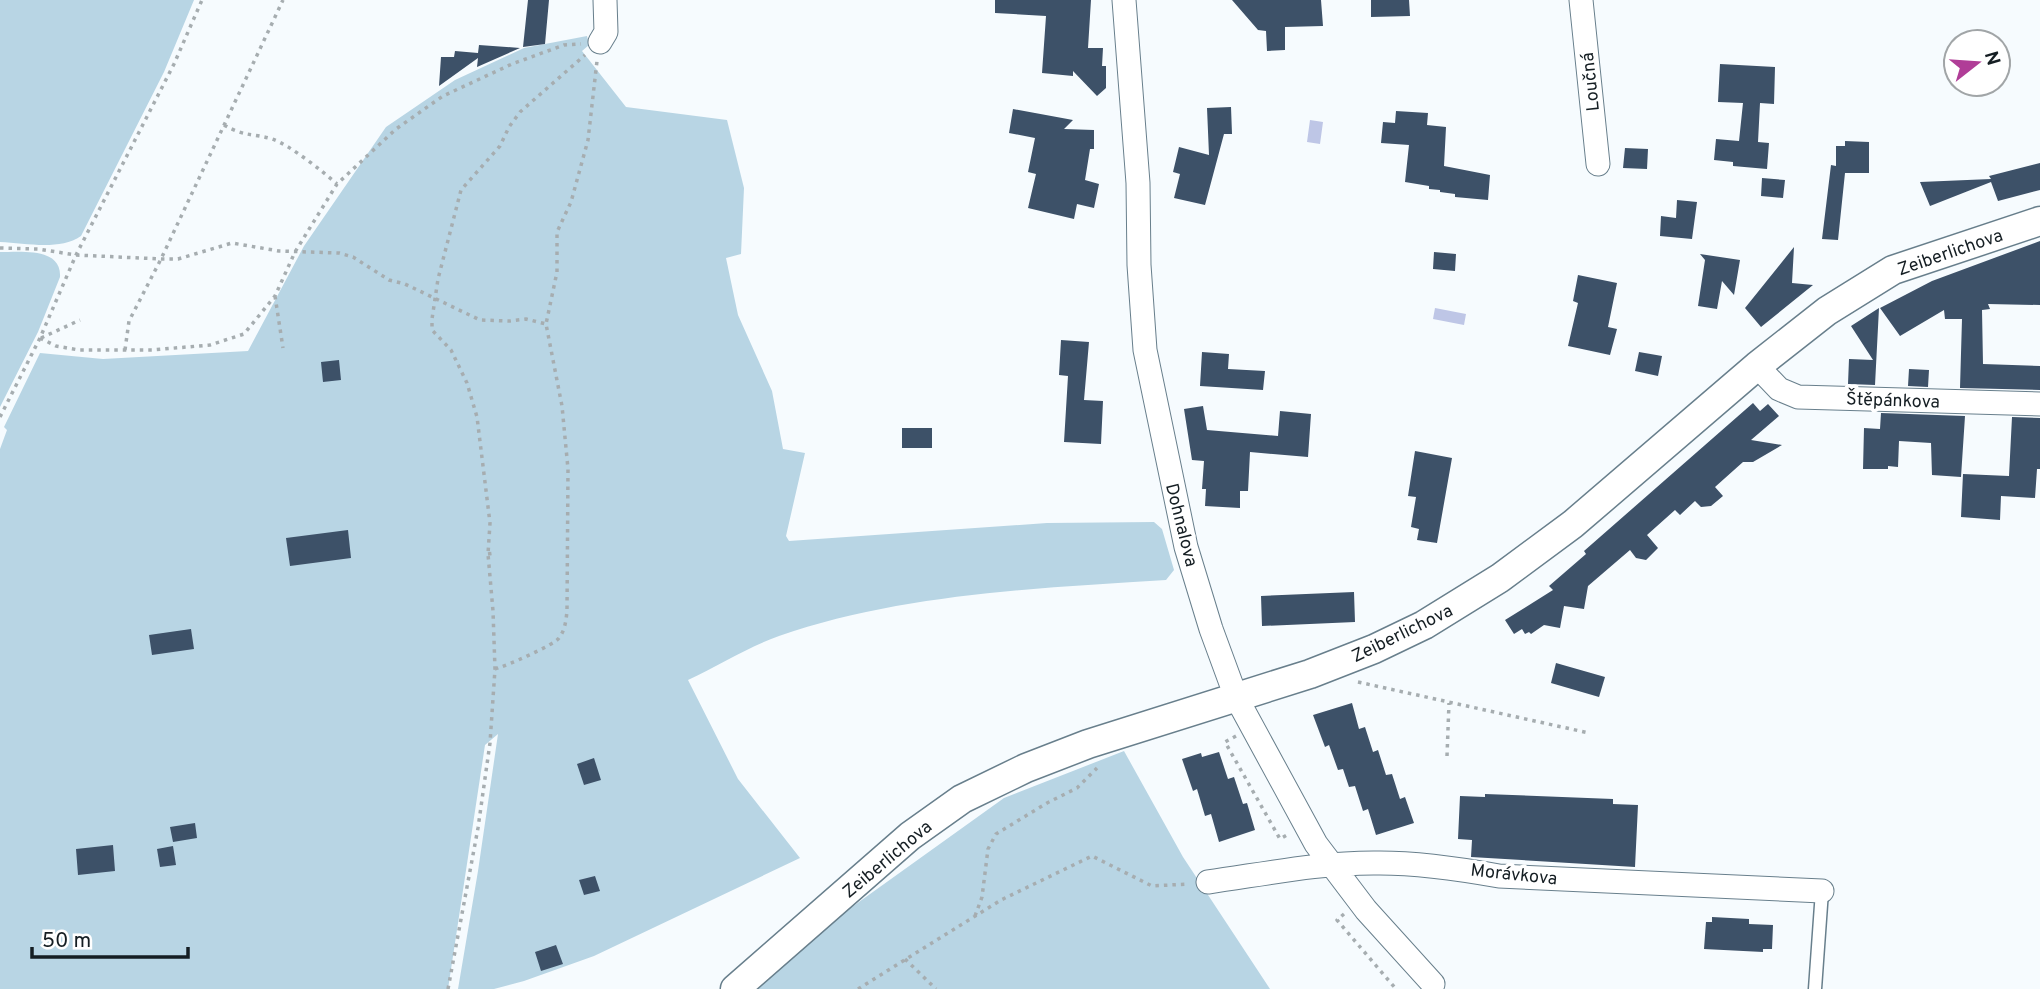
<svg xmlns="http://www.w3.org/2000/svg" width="2040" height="989" font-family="Overpass,sans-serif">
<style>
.green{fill:#b8d5e4}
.water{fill:#bec6e6}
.building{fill:#3d5168}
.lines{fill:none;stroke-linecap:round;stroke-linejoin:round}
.service-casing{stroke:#687f8c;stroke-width:15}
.minor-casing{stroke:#687f8c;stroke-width:25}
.tertiary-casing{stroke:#687f8c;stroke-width:31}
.path{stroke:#a6adb0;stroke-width:3.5;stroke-dasharray:3.5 5;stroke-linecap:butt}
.service{stroke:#fff;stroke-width:12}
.minor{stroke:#fff;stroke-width:23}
.tertiary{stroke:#fff;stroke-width:28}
.labels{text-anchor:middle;stroke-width:7;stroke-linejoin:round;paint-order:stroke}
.street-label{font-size:18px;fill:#151e23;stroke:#fff}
</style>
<rect width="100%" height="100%" fill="#f6fbfe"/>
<path class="green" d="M0,0h194l-30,72 -83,164c-22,15 -55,7 -81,6z
M587,36l2,9 -7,6 44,56 101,13 17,68 -3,66 -15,4 12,57 34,76 11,58 22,4 -19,83 3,5 258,-18 107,-1 8,7 12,41 -8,10c-127,8 -266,14 -387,56 -31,11 -61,30 -91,44l50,99 62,79 -206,98 -70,25 -30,8h-36l20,-118 20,-137 -13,11 -37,244h-448v-540l7,-19 -3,-3 36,-74 63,6 145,-8 56,-105 82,-119 69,-47 69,-32z
M0,252c20,0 62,-5 60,25l-22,55 -38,75z
M1124,751l59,106 87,132h-512l80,-72 166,-119z"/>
<path class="water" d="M1310,120l13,2 -3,22 -13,-2z
M1435,308l31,6 -2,11 -31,-6z"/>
<path class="building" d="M528,0h21l-4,44 -22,3z
M995,0h96l-3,48h15l-1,18h4v22l-9,8 -24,-25v5l-31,-3 4,-57 -51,-3z
M1232,0h89l2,26 -38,1v23l-18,1 -1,-20 -8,-1z
M1371,0h38l1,16 -39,1z
M479,45l41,3 -43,19 1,-9 -39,28 2,-29h13l1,-6 23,2z
M1720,64l55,3 -1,37 -14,-1 -2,39 11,1 -2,26 -34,-3v-4l-19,-2 2,-21 23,2 4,-38 -25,-1z
M1231,107l1,27h-8l-19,71 -31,-7 6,-24 -7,-2 6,-25 30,8 -2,-47z
M1013,109l60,11 -9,9 30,1v19h-4l-5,31 14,4 -5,24 -17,-4 -3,15 -46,-11 8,-34 -8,-2 7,-34 -26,-5z
M1396,111l32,2 -1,12 19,2 -2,39 46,9 -2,25 -33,-3v-3l-15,-2v-2l-11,-1v-3l-24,-4 4,-37 -28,-2 2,-21 12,1z
M1845,141l24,1v31h-24l-7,67 -16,-1 9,-74 5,1v-20h9z
M1625,148l23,1 -1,20 -24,-1z
M2040,163v27l-42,11 -7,-19 -61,24 -10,-24 71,-3 -2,-3z
M1762,178l23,2 -2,18 -22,-2z
M1677,200l20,2 -5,37 -32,-3 1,-20 15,2z
M2040,241v64l-52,-1 2,5 -8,1 1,54 57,2v24l-80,-2 2,-69h-17l-1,-9 -44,26 -20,-28 52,-27z
M1794,247l-2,36 21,2 -52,42 -16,-19z
M1434,252l22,2 -1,17 -22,-2z
M1700,254l40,6 -6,35 -12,-14 -5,28 -19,-3 7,-46z
M1578,275l39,8 -9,44 9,2 -7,26 -42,-9 10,-43 -5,-2z
M1879,308l-4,77 -27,-1 1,-25 24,1 -22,-34z
M1061,340l28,2 -5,58 19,1 -2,43 -37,-2 4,-66 -9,-1z
M1202,352l27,2 -1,15 37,2 -2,19 -63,-4z
M1639,352l23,4 -4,20 -23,-5z
M339,360l2,20 -18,2 -2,-20z
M1909,369l20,1 -1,17 -20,-1z
M1753,403l7,8 8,-7 11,12 -28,24 31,5 -29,17h-10l-28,25 8,9 -12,10 -10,1 -6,-6 -15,14 -5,-5 -28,25 11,13 -12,12 -10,-2 -6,-8 -42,36 -4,23 -20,-3 -4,22 -16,-3 -13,9 -2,-2 -4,2 -3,-5 -8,5 -9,-14 48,-30 -4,-4 37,-32 -2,-3z
M1203,406l4,24 71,6 2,-25 31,3 -3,43 -58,-5 -2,39h-8v17l-35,-2 1,-17h-4l2,-28 -12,-1 -8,-51z
M1881,413l84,3 -4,61 -29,-2 -1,-32 -32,-2 -1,26 -10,-1v3h-25l1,-41 16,1z
M2012,417l28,1v51h-3l-2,29 -34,-2 -1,24 -39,-3 2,-43 46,2z
M902,428h30v20h-30z
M1415,451l37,7 -15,85 -20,-3 2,-11 -8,-2 5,-30 -8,-1z
M348,530l3,28 -61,8 -4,-28z
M1354,592l1,30 -93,4 -1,-30z
M191,629l3,20 -42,6 -3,-20z
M1556,663l49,14 -6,20 -48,-14z
M1352,703l7,26 6,-2 8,25 5,-2 8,25 6,-1 8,25 5,-2 9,26 -38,12 -8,-26 -5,2 -8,-25 -6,1 -6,-18 -5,1 -9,-25 -4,2 -12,-32z
M1219,752l9,27 6,-2 9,27 4,-1 8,27 -36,12 -8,-28 -6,2 -8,-27 -4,2 -11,-32 19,-6 1,4z
M594,758l7,22 -17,5 -7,-21z
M1485,794l128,5v5l25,1 -3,62 -164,-10 1,-17 -14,-1 2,-43 25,1z
M195,823l2,15 -24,4 -3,-15z
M113,845l2,26 -37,4 -2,-26z
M173,846l3,19 -16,2 -3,-18z
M595,876l5,15 -16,4 -5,-15z
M1712,917l37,2v5l24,1 -1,24h-9v3l-59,-3 2,-27h6z
M556,945l7,19 -22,7 -6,-19z"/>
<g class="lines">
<g class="service-casing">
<path id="service" d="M1815,989l7,-98"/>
</g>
<g class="minor-casing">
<path id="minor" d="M1124,0l14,183 1,82 6,85 41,197 25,82 25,68 80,147 50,66 67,74
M1581,0l17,164
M600,42l6,-10 -1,-32
M1757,366l22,23 19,8 242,7
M1208,882c57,-8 114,-20 172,-19 40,0 80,6 119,13l323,15"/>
</g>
<g class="tertiary-casing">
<path id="tertiary" d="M735,989l175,-153 52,-37 64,-31 62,-24 222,-70 64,-25 50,-24 76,-47 73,-54 184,-158 70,-55 66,-41 147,-49"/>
</g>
<path class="path" d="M224,125c21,12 28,8 48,14 18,6 50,32 65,45
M0,248l38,1 38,6 85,4h17l54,-16 47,8 60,2 14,4 36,23 16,4 75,36 30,1 16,-2 20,5
M275,296l8,52
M40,338l16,8 23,4h73l58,-5 34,-11 31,-38 20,-44 42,-68 59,-55 47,-33 69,-32 52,-19 17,-1
M41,338l39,-18
M125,350l4,-29 32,-62 122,-259
M0,417l40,-79 36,-83 98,-191 28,-64
M488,554l7,-1
M495,669c11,-3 59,-24 64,-31 6,-8 7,-17 8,-27l1,-142 -6,-63 -16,-82 11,-52v-40l14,-30 17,-62 9,-79
M1358,682l231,51
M1236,736l-11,6 55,97 7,-4
M1447,756l2,-53
M1344,914l-7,6 59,69
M975,916l7,-19 6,-48 8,-15 51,-31 30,-15 20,-20
M905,959l31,30
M448,989l30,-161 12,-85 5,-74 -2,-58 -5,-57 2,-31 -13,-106 -10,-34 -16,-33 -19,-20v-11l6,-40 23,-89 39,-44 9,-19 11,-15 65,-57
M858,989l143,-89 91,-44 60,30 36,-2"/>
<use href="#service" class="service"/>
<use href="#minor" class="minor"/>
<use href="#tertiary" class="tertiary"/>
</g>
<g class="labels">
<g class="street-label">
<text transform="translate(1590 82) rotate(-96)" y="6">Loučná</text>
<text transform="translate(1950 252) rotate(-19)" y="6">Zeiberlichova</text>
<text transform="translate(1893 400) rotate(2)" y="6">Štěpánkova</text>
<text transform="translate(1182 525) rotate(76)" y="6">Dohnalova</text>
<text transform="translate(1402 633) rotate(-26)" y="6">Zeiberlichova</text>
<text transform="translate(887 859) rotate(-40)" y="6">Zeiberlichova</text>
<text transform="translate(1514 874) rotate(6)" y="6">Morávkova</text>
</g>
</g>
<g transform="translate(1977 63) rotate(73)"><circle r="33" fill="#ffffff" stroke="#a1a5a7" stroke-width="2"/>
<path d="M0-5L12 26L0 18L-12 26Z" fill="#b03d97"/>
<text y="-10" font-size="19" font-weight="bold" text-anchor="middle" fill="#151e23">N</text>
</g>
<path d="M32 947v10h156v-10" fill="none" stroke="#151e23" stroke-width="3.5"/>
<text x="42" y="947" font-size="21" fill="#151e23" stroke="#ffffff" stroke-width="5" paint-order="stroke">50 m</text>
</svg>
